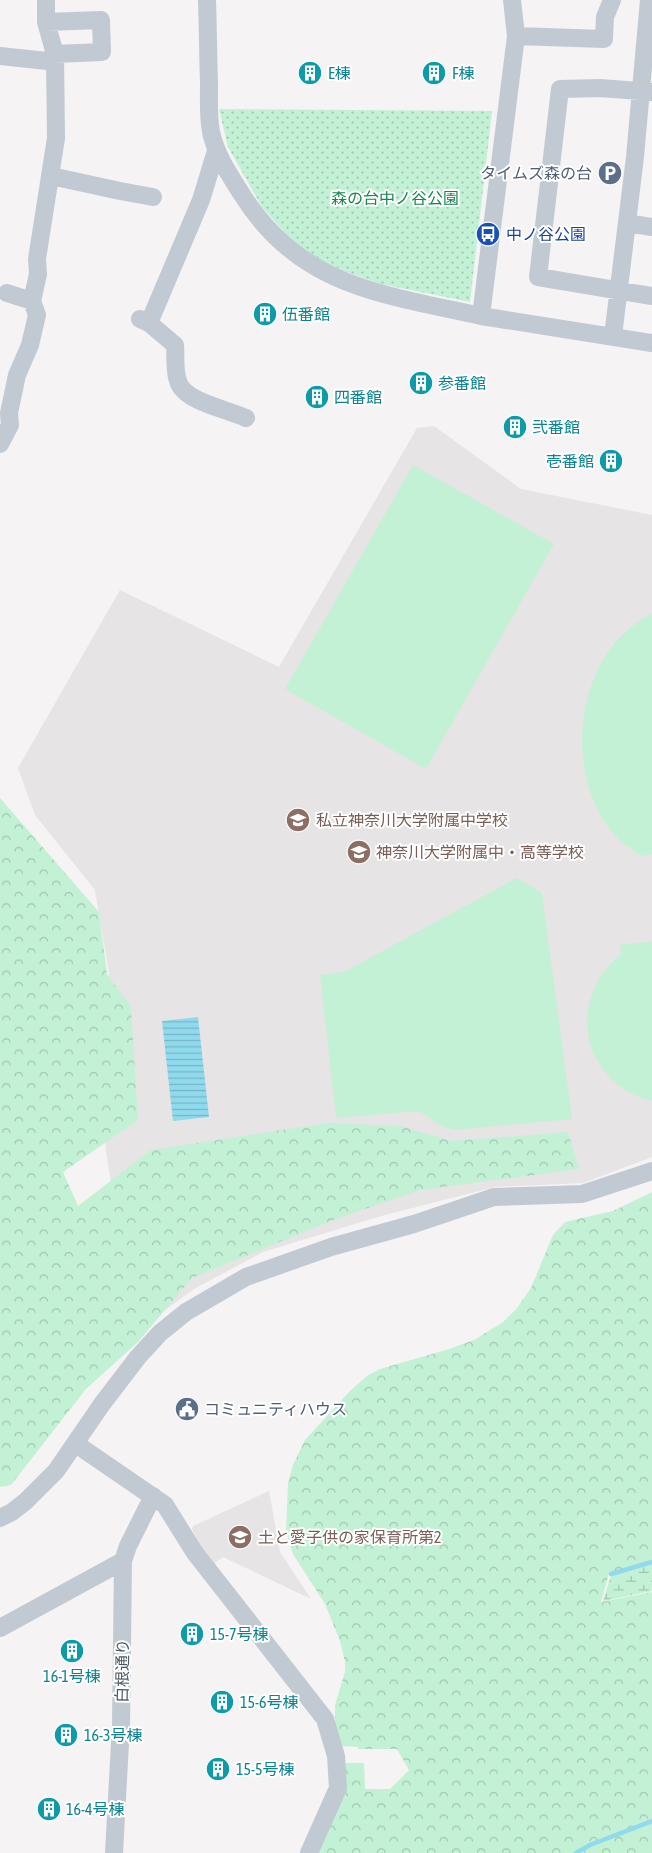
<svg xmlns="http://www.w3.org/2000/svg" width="652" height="1853" font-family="'Asap Condensed','Noto Sans JP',sans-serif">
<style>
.education{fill:#e6e4e5}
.green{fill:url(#green-dots)}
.forest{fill:url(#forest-crowns)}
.wetland{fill:url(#wetland-marsh)}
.pitch{fill:#c3f1d5}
.water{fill:url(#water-rules)}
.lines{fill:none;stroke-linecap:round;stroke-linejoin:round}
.stream{stroke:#90daee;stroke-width:4.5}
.minor{stroke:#c1cad2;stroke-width:18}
.labels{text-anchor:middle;stroke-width:4;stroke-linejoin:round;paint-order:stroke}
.culture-label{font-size:16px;fill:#0d838f;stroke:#fff;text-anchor:start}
.service-label{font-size:16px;fill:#4e5e75;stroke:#fff;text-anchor:end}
.park-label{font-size:16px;fill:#17864f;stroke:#fff}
.transit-label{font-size:16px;fill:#164399;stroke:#fff;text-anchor:start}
.education-label{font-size:16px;fill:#785e54;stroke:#fff;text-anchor:start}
.street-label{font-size:16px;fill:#4a5661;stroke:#fff}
</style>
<defs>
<pattern id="green-dots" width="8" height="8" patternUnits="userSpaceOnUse" patternTransform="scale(1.25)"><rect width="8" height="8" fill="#c3f1d5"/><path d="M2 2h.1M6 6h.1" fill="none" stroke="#a0c6b0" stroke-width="1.8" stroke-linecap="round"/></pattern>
<pattern id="forest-crowns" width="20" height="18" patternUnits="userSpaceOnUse" patternTransform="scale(1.25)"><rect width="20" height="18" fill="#c3f1d5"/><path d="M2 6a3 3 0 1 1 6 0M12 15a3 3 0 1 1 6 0" fill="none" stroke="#a0c6b0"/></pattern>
<pattern id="wetland-marsh" width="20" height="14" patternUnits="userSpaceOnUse" patternTransform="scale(1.25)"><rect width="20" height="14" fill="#c3f1d5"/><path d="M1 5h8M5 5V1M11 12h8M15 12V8" fill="none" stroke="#a0c6b0"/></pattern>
<pattern id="water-rules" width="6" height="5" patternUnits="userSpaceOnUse" patternTransform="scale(1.25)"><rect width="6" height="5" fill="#90daee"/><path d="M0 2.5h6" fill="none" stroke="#78b4c4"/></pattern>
</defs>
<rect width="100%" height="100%" fill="#f5f3f3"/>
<path class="education" d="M434,426l87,63 131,26v642l-69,26 -88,4 -114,29 -118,36 -69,37 -59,43 -29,-180 -4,-75 7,-36v-68l-14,-83 -60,-75 -17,-47 102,-178 159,77 138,-239z
M269,1491l11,61 31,47 -88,-42 -12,9 -19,-37 1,-3z"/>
<path class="green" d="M219,109l273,2 -22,191 -89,-18 -37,-13 -33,-15 -26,-23 -23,-26 -34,-60z"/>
<path class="forest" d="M0,798l99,114 8,62 24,33 7,113 -75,52 15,34 73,-56 177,-27 72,3 52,15 116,-9 11,37 -159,21 -87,30 -141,58 -54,64 -52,47 -75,96 -11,2z
M652,1192v369l-43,12 -8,29 51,-10v261h-334l27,-90h19l1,26h25l19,-19 -12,-21h-39v-2l-17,-1 -6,-22v-19l10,-33v-10l-5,-21 -15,-37 -32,-50 -7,-23 2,-48 5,-18 12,-25 45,-49 18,-16 12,-6 66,-19 28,-10 29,-18 14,-14 14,-20 22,-53 12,-13 48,-11z"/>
<path class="wetland" d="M652,1564v27l-49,10 8,-26z"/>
<path class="pitch" d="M413,465l141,79 -128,225 -141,-80z
M652,613v241l-11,2c-9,-7 -19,-13 -27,-22 -43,-49 -41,-135 -3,-186 11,-15 26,-26 41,-35z
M517,878l25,15 30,226 -118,11 -11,-3 -24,-16 -83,7 -16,-143 24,-3z
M652,941v160c-52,-12 -79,-65 -57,-114 6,-14 15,-23 26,-33l-1,-9z"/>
<path class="water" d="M198,1017l11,100 -36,4 -11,-100z"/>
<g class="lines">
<path class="stream" d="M611,1574l41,-12
M576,1853l14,-8 62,-24"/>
<path class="minor" d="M207,0c1,28 1,55 2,83 0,17 -1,33 2,49 5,23 18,42 30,61 58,94 141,101 240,123
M512,0l4,36 -35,280 171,27
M516,36l88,3 1,-22 7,-17
M0,56l47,5 8,-7 47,-2 -1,-32 -55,2
M652,92l-52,-4 -40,1 -22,188 114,19
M51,176l69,15 33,6
M627,223l25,4
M7,293l25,8
M140,319l9,4 26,22c1,11 -1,25 3,36 6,21 49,28 68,37
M149,323l52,-123 15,-49
M613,336l22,-179 14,-157
M0,444l10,-19 -1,-12 8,-38 13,-30 7,-30 -5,-14 6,-27 -1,-15 19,-121 -1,-84 -9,-32v-22
M76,1444l89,61 30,48 130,166 11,37 2,32 -29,65
M0,1518l12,-6 14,-11 30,-30 46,-67 36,-47 22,-24 26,-21 60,-35 85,-30 83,-23 80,-27 88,-3 70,-23
M0,1628l123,-67
M114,1853l7,-128 2,-164 5,-15 25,-50"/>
</g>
<defs>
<g id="building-disc" transform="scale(1.25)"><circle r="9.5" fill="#0f9aa8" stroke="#fff"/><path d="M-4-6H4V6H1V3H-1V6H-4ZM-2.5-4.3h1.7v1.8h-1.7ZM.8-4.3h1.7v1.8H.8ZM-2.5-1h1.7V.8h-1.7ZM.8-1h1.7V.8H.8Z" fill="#fff"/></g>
<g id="parking-disc" transform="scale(1.25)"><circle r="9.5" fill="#5c6f8a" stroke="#fff"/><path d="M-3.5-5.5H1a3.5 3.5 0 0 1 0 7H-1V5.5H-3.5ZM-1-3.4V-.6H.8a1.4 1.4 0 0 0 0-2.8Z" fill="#fff"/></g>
<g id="bus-disc" transform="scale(1.25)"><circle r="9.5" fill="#1a4fb4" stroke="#fff"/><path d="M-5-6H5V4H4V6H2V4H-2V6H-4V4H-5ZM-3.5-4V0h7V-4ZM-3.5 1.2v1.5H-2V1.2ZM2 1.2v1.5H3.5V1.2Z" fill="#fff"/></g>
<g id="school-disc" transform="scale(1.25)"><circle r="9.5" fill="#8d6e63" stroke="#fff"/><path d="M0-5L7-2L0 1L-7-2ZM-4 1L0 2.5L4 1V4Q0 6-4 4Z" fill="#fff"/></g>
<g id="civic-disc" transform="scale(1.25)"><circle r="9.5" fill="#5c6f8a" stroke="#fff"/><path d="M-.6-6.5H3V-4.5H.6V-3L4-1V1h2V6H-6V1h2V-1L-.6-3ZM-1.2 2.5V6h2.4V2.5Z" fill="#fff"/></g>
</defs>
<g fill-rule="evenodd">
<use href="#building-disc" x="310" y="73"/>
<use href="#building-disc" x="434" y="73"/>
<use href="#parking-disc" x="610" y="173"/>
<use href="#bus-disc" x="488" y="234"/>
<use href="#building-disc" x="265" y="314"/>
<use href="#building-disc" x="421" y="383"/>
<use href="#building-disc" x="317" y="397"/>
<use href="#building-disc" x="515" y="427"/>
<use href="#building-disc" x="611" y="461"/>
<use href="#school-disc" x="298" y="820"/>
<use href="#school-disc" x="359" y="852"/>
<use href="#civic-disc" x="187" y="1409"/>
<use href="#school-disc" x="240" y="1537"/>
<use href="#building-disc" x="192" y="1634"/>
<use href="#building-disc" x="72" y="1651"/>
<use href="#building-disc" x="222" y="1702"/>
<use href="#building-disc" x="66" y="1735"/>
<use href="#building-disc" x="218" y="1769"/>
<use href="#building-disc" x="49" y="1809"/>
</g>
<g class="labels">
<g class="culture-label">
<text x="328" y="79">E棟</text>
<text x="452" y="79">F棟</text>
<text x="282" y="320">伍番館</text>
<text x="438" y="389">参番館</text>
<text x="334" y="403">四番館</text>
<text x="532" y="433">弐番館</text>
<text x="594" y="467" text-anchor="end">壱番館</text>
<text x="210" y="1640">15-7号棟</text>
<text x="72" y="1682" text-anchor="middle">16-1号棟</text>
<text x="240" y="1708">15-6号棟</text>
<text x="84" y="1741">16-3号棟</text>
<text x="236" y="1775">15-5号棟</text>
<text x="66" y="1815">16-4号棟</text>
</g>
<g class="service-label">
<text x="592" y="179">タイムズ森の台</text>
<text x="204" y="1415" text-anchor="start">コミュニティハウス</text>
</g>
<g class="park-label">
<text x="395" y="204">森の台中ノ谷公園</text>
</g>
<g class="transit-label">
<text x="506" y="240">中ノ谷公園</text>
</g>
<g class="education-label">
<text x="316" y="826">私立神奈川大学附属中学校</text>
<text x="376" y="858">神奈川大学附属中・高等学校</text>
<text x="258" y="1543">土と愛子供の家保育所第2</text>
</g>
<g class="street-label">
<text transform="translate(122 1671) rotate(-89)" y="6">白根通り</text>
</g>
</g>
</svg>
